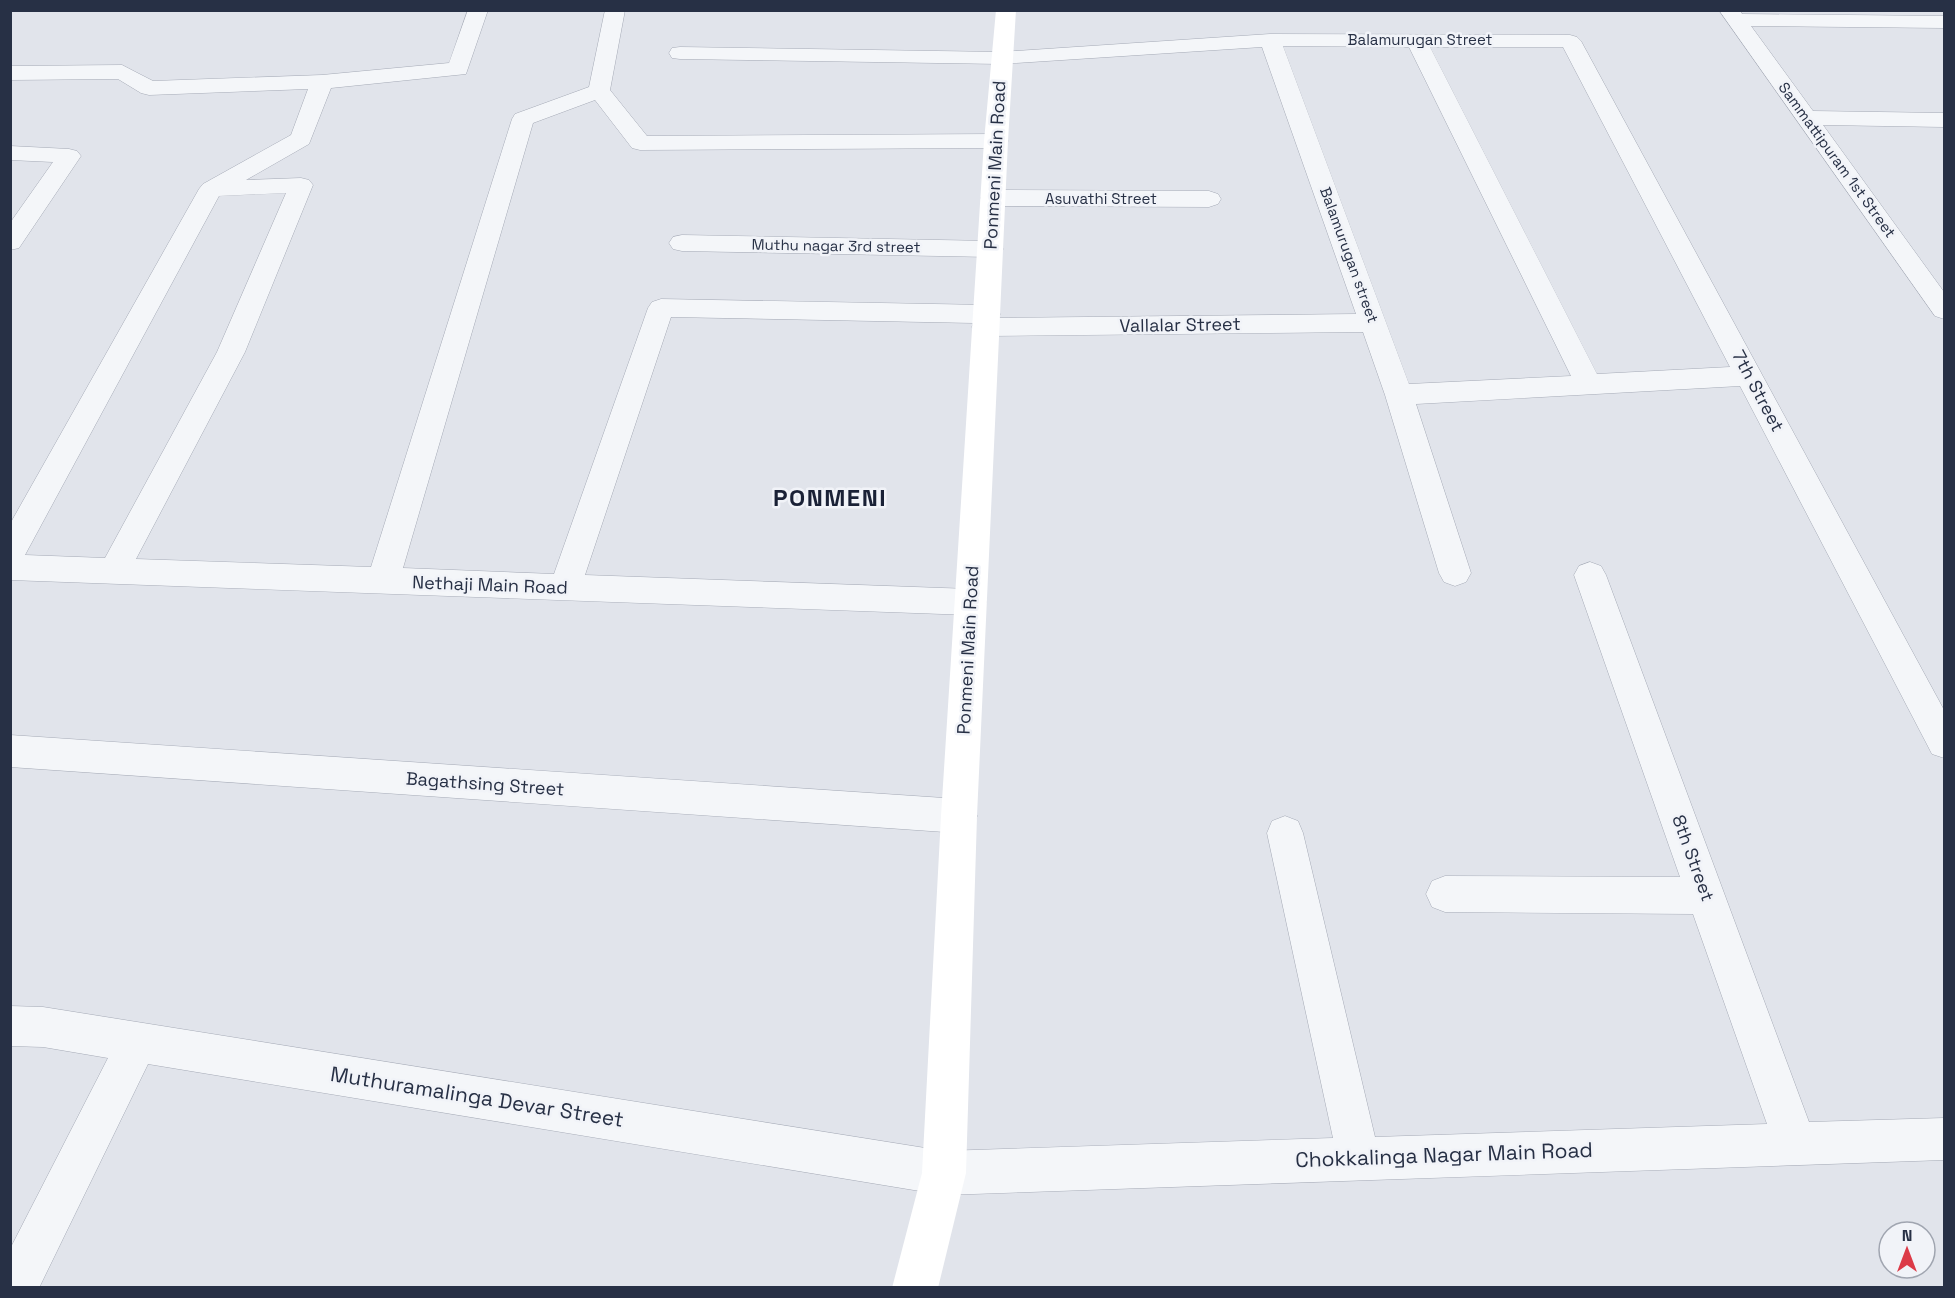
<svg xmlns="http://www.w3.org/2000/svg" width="1955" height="1298" font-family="'Space Grotesk',sans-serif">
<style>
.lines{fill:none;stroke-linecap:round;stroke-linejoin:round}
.street-casing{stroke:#a5aab6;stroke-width:1}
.street{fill:#f4f6f9;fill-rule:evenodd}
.secondary{fill:#fff;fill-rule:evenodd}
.labels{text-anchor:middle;stroke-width:5;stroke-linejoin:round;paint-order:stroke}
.far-street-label{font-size:15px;fill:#273045;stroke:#f1f3f8}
.street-label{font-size:18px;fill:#273045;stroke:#f1f3f8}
.near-street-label{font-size:21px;fill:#273045;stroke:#f1f3f8}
.district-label{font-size:24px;font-weight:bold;letter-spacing:1.5px;fill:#1a2136;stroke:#f1f3f8}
</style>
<rect width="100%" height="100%" fill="#e1e4eb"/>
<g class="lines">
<g class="street-casing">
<path id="street" d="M468,10h20l-22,64 -135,14 -22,56 -63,36 55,-2 8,2 4,5 -68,167 -109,207 235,8 141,-448 3,-5 74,-27 16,-77h20l-15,80 37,46 349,-2 8,2 4,5 -4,5 -8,2 -356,2 -8,-2 -37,-48 -62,23 -130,445 151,6 94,-266 4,-6 9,-3 326,6 9,3 4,6 -2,4 358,-4 -94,-267 -261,17 -321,-5 -8,-1 -3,-5 3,-5 8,-1 321,5 269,-18 300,1 7,2 4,4 363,669v48l-12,-4 -192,-368 -324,18 55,169 -5,9 -11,4 -11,-4 -5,-9 -54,-178 -22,-63 -378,4 -9,-3 -4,-6 2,-4 -303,-6 -86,258 385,14 11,4 5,9 -5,9 -11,4 -960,-35v-56l189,-335 4,-5 88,-49 17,-46 -159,6 -8,-2 -23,-14 -108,1v-14l112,-1 31,16 169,-6 127,-12zM1283,46l126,1 162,329 -162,8zM1430,47h133l167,320 -133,7zM286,193l-69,159 -112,206 -80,-3 194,-359z
M1719,10h21l2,4 202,2v12l-193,-2 62,85 131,2v14l-121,-2 121,167v27l-9,-3z
M10,146l59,3 8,2 4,5 -62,92 -9,2v-27l43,-61 -43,-2z
M993,190l216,1 9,3 3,5 -3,5 -9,3 -216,-1 -9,-3 -3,-5 3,-5z
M682,235l308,6 9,2 4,6 -4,6 -9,2 -308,-6 -9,-2 -4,-6 4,-6z
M1590,562l11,4 5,9 203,547 135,-4v42l-1000,35 -796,-131 -109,224h-29v-39l98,-191 -65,-11 -33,-1v-40l33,1 901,144 389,-13 -66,-305 5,-12 13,-5 13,5 5,12 72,304 392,-13 -74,-210 -248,-2 -13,-5 -6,-13 6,-13 13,-5 235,1 -106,-302 5,-9z
M10,735l949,64 13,5 5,12 -5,12 -13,5 -949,-66z"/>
</g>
<use href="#street" class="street"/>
<path class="secondary" d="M996,10h20l-8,131 -31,675 -11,357 -28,115h-46l30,-115 19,-357 43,-675z"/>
</g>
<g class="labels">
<g class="far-street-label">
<text x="1420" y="45">Balamurugan Street</text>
<text transform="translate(1837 160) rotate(54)" y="5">Sammattipuram 1st Street</text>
<text x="1101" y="204">Asuvathi Street</text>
<text transform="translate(836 246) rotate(1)" y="5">Muthu nagar 3rd street</text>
<text transform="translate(1349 255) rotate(70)" y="5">Balamurugan street</text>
</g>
<g class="street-label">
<text transform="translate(995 165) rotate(-87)" y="6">Ponmeni Main Road</text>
<text transform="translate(1180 325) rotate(-1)" y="6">Vallalar Street</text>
<text transform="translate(1758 391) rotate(62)" y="6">7th Street</text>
<text transform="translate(490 585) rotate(2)" y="6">Nethaji Main Road</text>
<text transform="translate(968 650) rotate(-87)" y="6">Ponmeni Main Road</text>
<text transform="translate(485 784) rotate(4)" y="6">Bagathsing Street</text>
<text transform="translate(1693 858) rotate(70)" y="6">8th Street</text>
</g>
<g class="near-street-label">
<text transform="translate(477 1097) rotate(9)" y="7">Muthuramalinga Devar Street</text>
<text transform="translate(1444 1155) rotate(-2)" y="7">Chokkalinga Nagar Main Road</text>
</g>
<g class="district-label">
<text x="830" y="506">PONMENI</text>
</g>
</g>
<rect width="1955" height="1298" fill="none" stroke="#273045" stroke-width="24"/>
<g transform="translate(1907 1250)"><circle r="28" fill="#f1f3f8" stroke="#a0a5b0" stroke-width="1.5"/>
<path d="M0-4.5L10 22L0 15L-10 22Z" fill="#dc3a47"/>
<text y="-9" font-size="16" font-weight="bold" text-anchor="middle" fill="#273045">N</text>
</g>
</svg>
